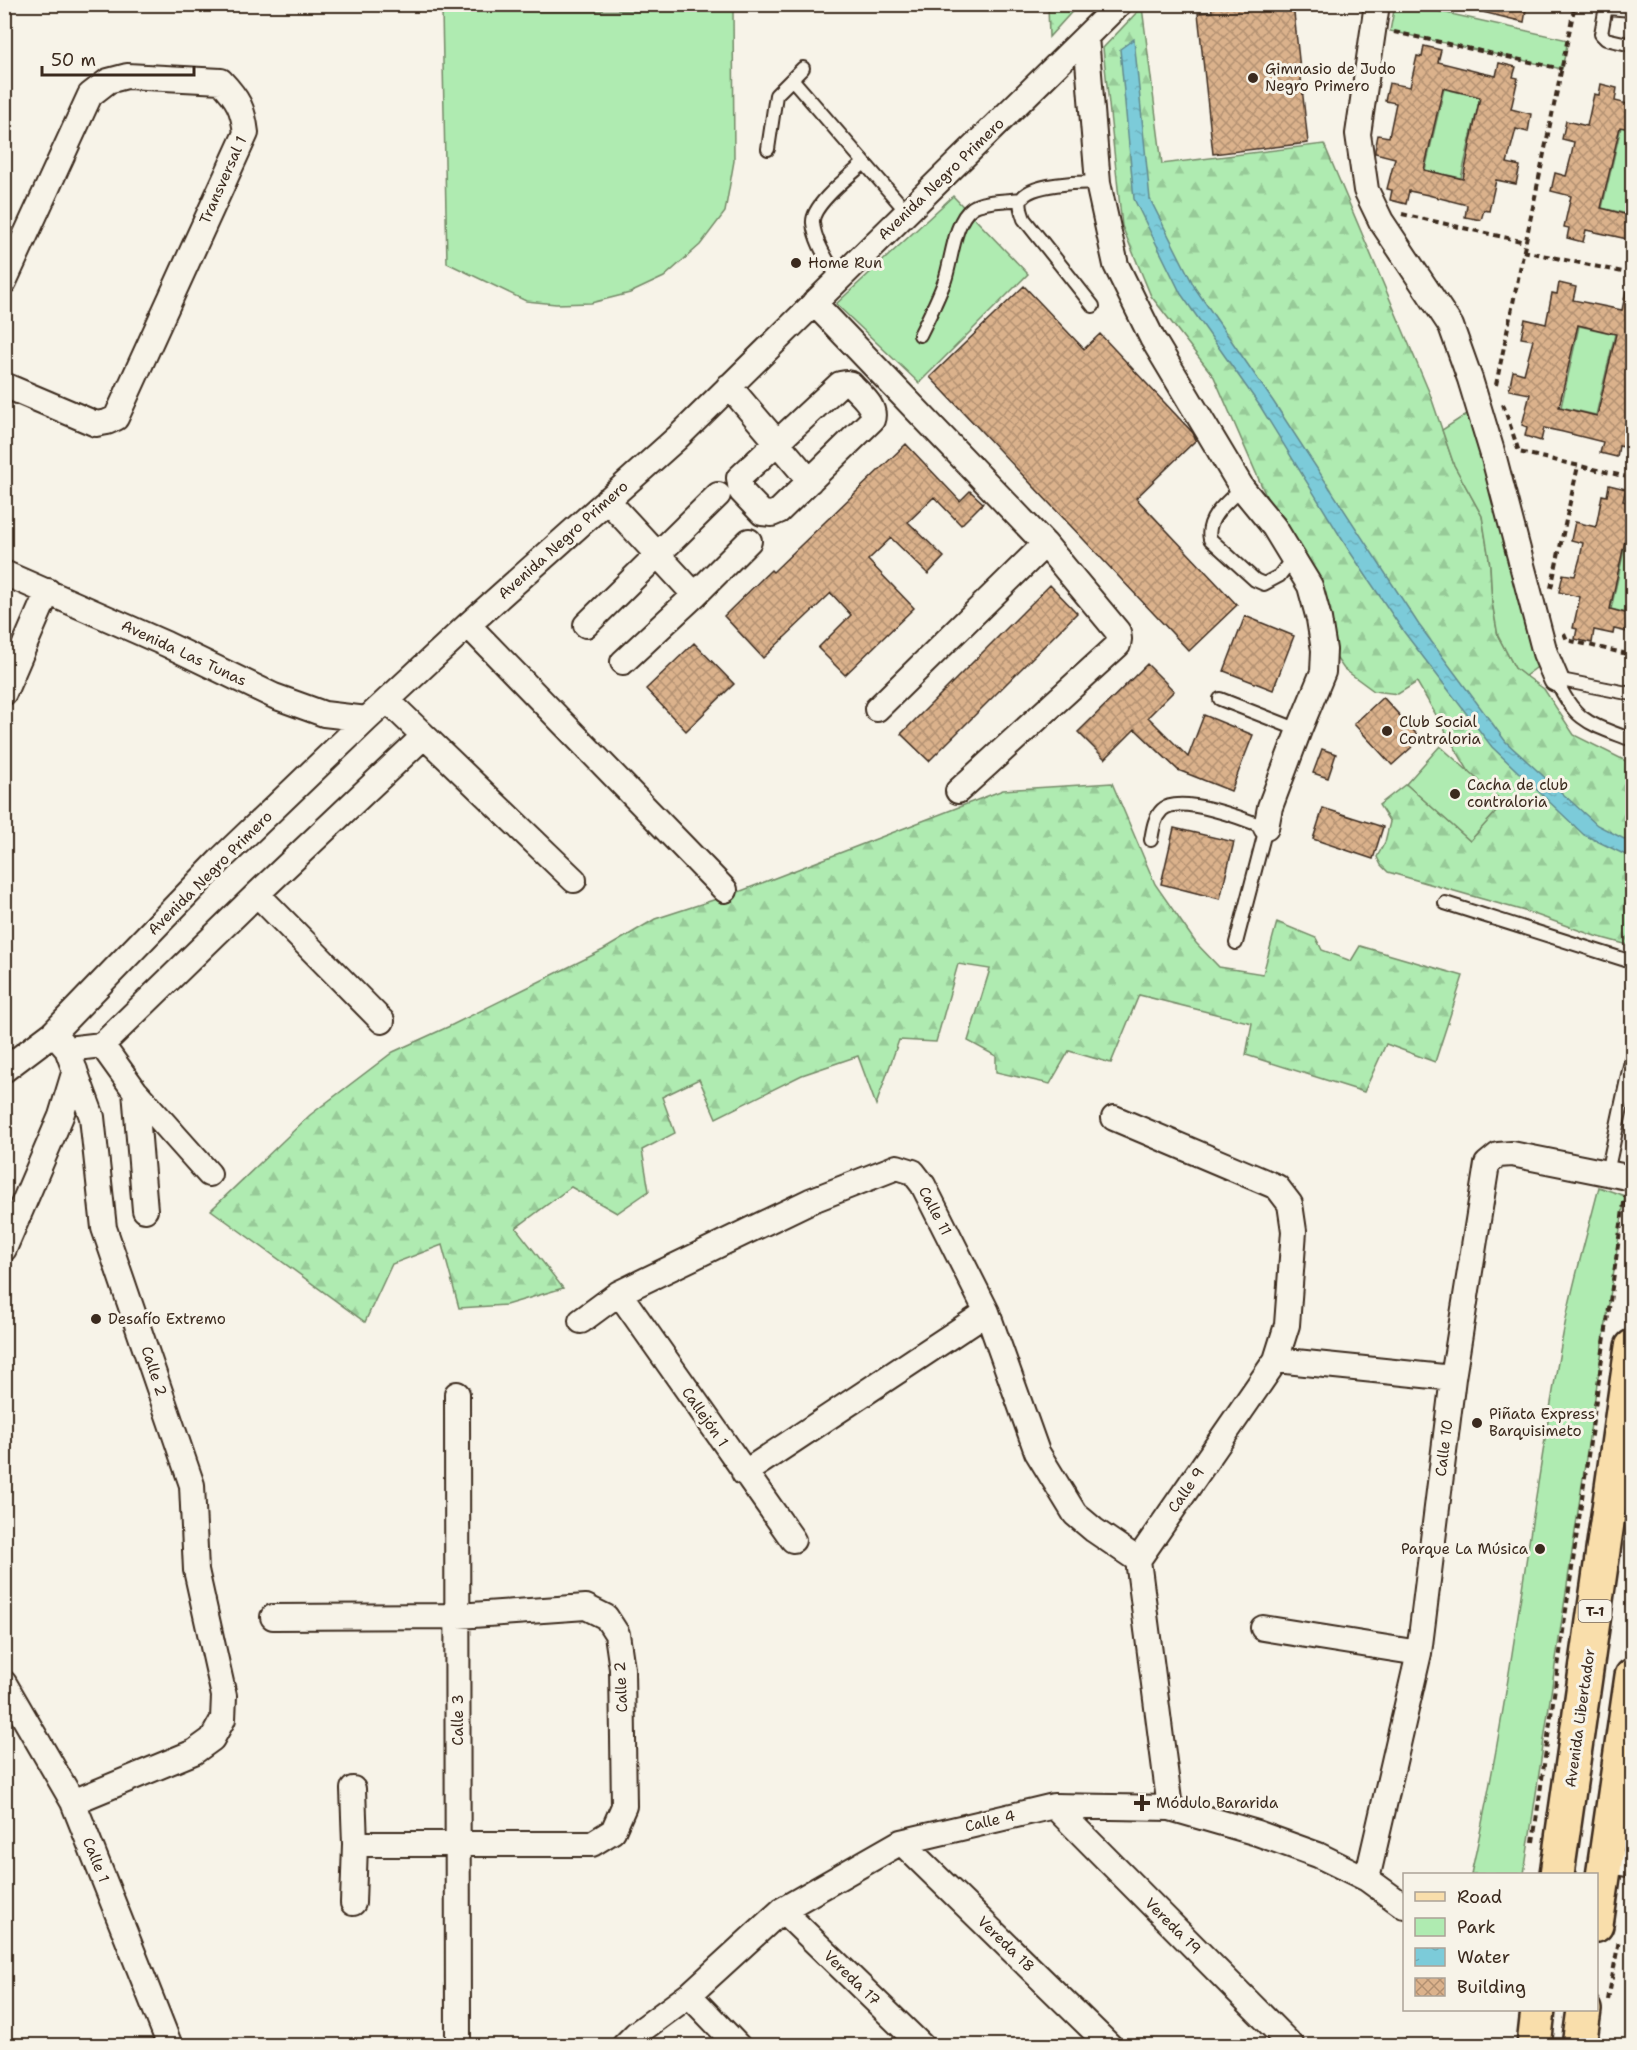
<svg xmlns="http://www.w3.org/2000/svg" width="1637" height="2050" font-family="'Shantell Sans',sans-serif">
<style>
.forest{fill:url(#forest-firs);stroke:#758a68;stroke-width:1.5}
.green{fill:#afebb1;stroke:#758a68;stroke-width:1.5}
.water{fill:url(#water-ripples);stroke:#628b8e;stroke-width:1.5}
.building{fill:url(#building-cross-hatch);stroke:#3b2a1e;stroke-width:1.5;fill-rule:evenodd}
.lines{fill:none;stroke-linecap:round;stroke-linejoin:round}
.service-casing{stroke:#3b2a1e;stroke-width:16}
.minor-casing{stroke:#3b2a1e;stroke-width:28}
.primary-casing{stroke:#3b2a1e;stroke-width:38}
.path{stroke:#3b2a1e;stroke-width:4;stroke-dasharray:6 4.5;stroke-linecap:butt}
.service{stroke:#f7f3e8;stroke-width:12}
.minor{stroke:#f7f3e8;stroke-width:24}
.primary{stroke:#f9deab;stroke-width:33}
.poi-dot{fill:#3b2a1e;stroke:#f7f3e8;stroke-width:2}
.labels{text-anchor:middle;stroke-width:6;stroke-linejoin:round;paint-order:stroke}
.shield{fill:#f7f3e8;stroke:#73665b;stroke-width:1.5}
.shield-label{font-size:14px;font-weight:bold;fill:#3b2a1e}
.poi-label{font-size:15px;fill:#3b2a1e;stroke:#f7f3e8;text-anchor:start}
.street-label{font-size:15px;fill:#3b2a1e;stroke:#f7f3e8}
</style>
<defs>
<pattern id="forest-firs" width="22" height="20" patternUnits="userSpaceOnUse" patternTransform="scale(1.5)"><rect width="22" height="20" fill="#afebb1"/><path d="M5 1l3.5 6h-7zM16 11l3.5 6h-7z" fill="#97ca98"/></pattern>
<pattern id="water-ripples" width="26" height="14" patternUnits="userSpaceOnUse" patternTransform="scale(1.5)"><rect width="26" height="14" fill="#7ccbd9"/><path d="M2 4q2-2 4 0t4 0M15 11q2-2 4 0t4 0" fill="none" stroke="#6caeba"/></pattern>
<pattern id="building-cross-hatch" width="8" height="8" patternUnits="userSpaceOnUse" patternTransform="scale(1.5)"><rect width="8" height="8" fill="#dbb28c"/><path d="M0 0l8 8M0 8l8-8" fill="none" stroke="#b39172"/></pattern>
</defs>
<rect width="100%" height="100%" fill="#f7f3e8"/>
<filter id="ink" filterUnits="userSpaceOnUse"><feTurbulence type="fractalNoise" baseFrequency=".0167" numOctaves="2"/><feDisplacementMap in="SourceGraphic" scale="12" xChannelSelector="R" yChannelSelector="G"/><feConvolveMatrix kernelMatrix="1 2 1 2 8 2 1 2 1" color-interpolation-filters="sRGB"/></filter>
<g filter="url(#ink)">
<path class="forest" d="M1048,5h30l-29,32z
M1142,7l20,157 162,-20 106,250 24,71 28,51 8,49 2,37 6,34 17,32 29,21 30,46 58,29v182l-37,-10 -67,-24 -140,-40 -7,-7 -4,-8 8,-15 5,-20 -11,-17 27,-21 64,57 33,-38 -34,-31 -52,-90 -19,12 -24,-3 -30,-22 -23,-33 -44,-115 -63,-144 -63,-81 -29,-70 -19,-178z
M1112,783l43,101 41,59 23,24 44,7 14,-52 39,16 6,12 29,11 9,-15 103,30 -28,86 -49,-18 -22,48 -118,-37 6,-32 -113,-28 -28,68 -42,-12 -19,33 -54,-12v-16l-28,-15 22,-72 -32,-5 -22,78 -37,-2 -23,65 -18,-49 -56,19 -86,43 -17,-39 -37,18 13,36 -33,17 7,41 -32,22 -46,-26 -55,41 47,60 -57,17 -47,3 -17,-63 -50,19 -27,58 -154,-112 99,-95 83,-63 57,-26 153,-76 52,-31 86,-28 262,-101z"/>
<path class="green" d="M1406,4l162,36 -6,29 -172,-38 5,-26z
M733,10l1,151 -9,51 -25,33 -36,32 -34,16 -39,10 -35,1 -30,-3 -79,-38 -5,-252z
M1444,89l36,8 -19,81 -36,-8z
M1621,127l11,3v85l-30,-7z
M953,196l75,78 -109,109 -83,-79z
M1579,326l36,8 -19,81 -35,-8z
M1470,412l70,253 -15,11 -10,-8 -17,-32 -6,-34 -2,-37 -8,-49 -28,-51 -12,-35z
M1629,528l3,1v85l-21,-5z
M1440,746l64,57 -34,38 -64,-57z
M1599,1187l26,9 -101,678h-53c42,-183 59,-370 95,-555 9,-44 22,-88 33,-132z"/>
<path class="water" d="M1134,39l16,160 45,89 78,113 146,224 87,117 91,83 35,18v15l-48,-23 -92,-88 -88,-115 -56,-83 -88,-143 -79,-112 -47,-95 -14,-150z"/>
<path class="building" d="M1211,4h82l15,139 -95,11 -15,-141 14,-1z
M1479,4h48l-3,18 -46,-11z
M1424,46l17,4 -3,12 40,10 18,4 3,-13 17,4 -3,10 5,1 -7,31 20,5 -3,18 -12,-3 -9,34 13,3 -4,18 -20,-4 -7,31 -5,-1 -3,10 -16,-3 2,-12 -39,-10 -19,-4 -3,13 -16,-4 2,-10 -5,-1 8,-31 -20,-5v-3l3,-15 11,2 7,-34 -11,-2 4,-18 21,4 7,-31 5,1zM1443,88l37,9 -17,82 -39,-9z
M1601,84l16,4 -2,13 17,4v24l-12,-2 -19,81 31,8v24l-46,-10 -3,12 -16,-4 2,-10 -5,-1 7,-31 -20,-5 4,-18 11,3 5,-19 3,-15 -12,-3 4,-18 21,5 7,-32 5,1z
M1559,283l17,4 -3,13 49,10 4,-19 6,1v125h-2l-6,30 -5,-1 -2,11 -17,-4 3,-11 -40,-10 -19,-4 -3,13 -16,-5 2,-9 -5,-2 8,-31 -21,-4 4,-19 11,3 9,-34 -12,-2 4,-19 21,5 6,-31 5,1zM1578,325l38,9 -19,82 -38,-9z
M1024,286l60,63 16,-15 93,99 3,7 -60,58 101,107 -48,46 -259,-274z
M906,444l54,57 10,-10 13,12 -22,22 -27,-28 -26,25 36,35 -16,17 -37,-36 -23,22 46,48 -69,67 -27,-27 33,-33 -20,-22 -68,65 -39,-42 47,-46 2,2z
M1609,485l17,4 -3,12 9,3v24l-4,-1 -18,82 22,6v18l-18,-4 -1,5 -19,-4 -2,13 -17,-4 2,-10 -4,-1 7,-31 -21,-5 4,-18 12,2 5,-18 3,-15 -12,-3 4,-18 21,5 6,-32 5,1z
M1050,585l27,28 -148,148 -28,-27z
M1245,616l49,20 -21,54 -49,-19z
M694,643l40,41 -48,47 -40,-42z
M1147,664l27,27 -26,26 40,40 16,-42 49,20 -22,56 -53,-21 -43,-41 -30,30 -27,-27z
M1383,697l38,42 -29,26 -38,-41z
M1322,749l14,5 -8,24 -15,-5z
M1323,808l60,19 -10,32 -60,-20z
M1174,828l60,14 -14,57 -59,-15z"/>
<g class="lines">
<g class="service-casing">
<path id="service" d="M1632,10l-25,-2 -2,4 -4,22 5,5 26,6
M792,79l115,133
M768,149l8,-54 27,-27
M838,279c-9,-17 -23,-36 -25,-56 -2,-18 38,-48 51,-60
M1093,306l-69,-87c-2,-6 -5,-13 -3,-19 7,-17 62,-18 77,-17
M920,335c9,-18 18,-36 25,-55 7,-21 9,-59 27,-72 10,-8 37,-7 50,-9
M1242,488c-14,13 -37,30 -32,51l45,41 9,4 15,-8 14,-18
M1556,679c19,44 35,45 76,61
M1556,679l76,15
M1220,699l79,31
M1151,840c2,-11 3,-22 11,-30 18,-16 83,9 104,18l-30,115
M1445,903l187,59
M1607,1173l25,-117"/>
</g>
<g class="minor-casing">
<path id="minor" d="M1377,4l-19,130 8,56 15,31 70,105 19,53 24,79 51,195 11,26
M1086,37l12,146 18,82 36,73 90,150 32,39 36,59 9,33 5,31 -1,22 -24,58 -29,77 -4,21
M4,282l86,-187 18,-14 19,-5 94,5c17,18 22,27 25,52l-130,285 -9,4 -11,2 -92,-39
M814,303l231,241 73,88 1,7 -1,6 -160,146
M846,383l5,1c8,10 26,22 21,36l-93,91 -7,3 -10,-1 -21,-22 -2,-13 101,-94z
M729,386l81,95
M607,500l88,95
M4,573l162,71 108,52 50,18 43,5
M468,625l257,265
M586,625l132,-130
M623,662l72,-67 54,-54
M4,693l44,-102
M388,701l186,179
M877,709l168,-165
M257,894l125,127
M53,1033l14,16 25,68 12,111 88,257 4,85 28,126 -1,23 -11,20 -18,13 -121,50
M102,1045l155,-151 167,-158
M67,1049l35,-4 33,46 74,83
M4,1070l49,-37 169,-175 145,-139 101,-94 209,-187 442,-434
M135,1091l10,119
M1114,1118l163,69 13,17 4,27 -7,94 -11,35
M4,1249l57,-133 14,-46
M619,1293l174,247
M581,1321l38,-28 191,-92 87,-34 16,5 10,13 64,127 50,140 38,62 19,16 44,30
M457,1394l1,652
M744,1473l243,-161
M273,1617l185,-1 128,-9 20,10 11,17 5,35 2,137 -11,25 -21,13h-237
M1263,1628l156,25
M4,1683l69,119 97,244
M353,1789l2,55 -2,59
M1054,1806l238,240
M1170,1808l-32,-248 138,-200 177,18
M901,1842l209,204
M1606,1860l26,5
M1367,1879l52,-226 34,-275 34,-214 11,-9 14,-1 120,24
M782,1910l140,136
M689,1995l49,51
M624,2046l12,-12 53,-39 93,-85 119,-68 153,-36 116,2 87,25 61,22 49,24 37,27"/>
</g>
<g class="primary-casing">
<path id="primary" d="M1557,1874l75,-527
M1596,1925l36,-249
M1534,2046l4,-36
M1579,2046l5,-36"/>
</g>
<path class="path" d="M1394,32l168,37
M1402,214l123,28
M1523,251l109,23
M1496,385l79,-381
M1503,404l16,48 113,26
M1551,588l27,-122
M1564,633l3,7 65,15
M1630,1156l2,-16
M1533,1842l92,-646
M1608,2000l11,-60
M1505,2046l1,-9"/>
<use href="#service" class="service"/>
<use href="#minor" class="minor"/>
<use href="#primary" class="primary"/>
</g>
</g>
<g class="poi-dot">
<circle cx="1253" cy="78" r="6"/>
<circle cx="796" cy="263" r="6"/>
<circle cx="1387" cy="731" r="6"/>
<circle cx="1455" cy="794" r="6"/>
<circle cx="96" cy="1319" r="6"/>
<circle cx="1477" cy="1423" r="6"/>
<circle cx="1540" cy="1549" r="6"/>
<path d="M1139 1794h6v6h6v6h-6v6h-6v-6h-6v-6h6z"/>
</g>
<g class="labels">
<rect class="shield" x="1578.5" y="1600" width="33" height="22" rx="4.5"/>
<g class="shield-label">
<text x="1595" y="1616">T-1</text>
</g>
<g class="poi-label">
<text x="1265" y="74">Gimnasio de Judo<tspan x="1265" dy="17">Negro Primero</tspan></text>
<text x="808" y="268">Home Run</text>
<text x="1399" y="727">Club Social<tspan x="1399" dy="17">Contraloria</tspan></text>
<text x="1467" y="790">Cacha de club<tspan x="1467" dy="17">contraloria</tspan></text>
<text x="108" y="1324">Desafío Extremo</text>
<text x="1489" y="1419">Piñata Express<tspan x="1489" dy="17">Barquisimeto</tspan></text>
<text x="1528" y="1554" text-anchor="end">Parque La Música</text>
<text x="1156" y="1808">Módulo Bararida</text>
</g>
<g class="street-label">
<text transform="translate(941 179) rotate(-44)" y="5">Avenida Negro Primero</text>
<text transform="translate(223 180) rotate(-66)" y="5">Transversal 1</text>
<text transform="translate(563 540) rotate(-42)" y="5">Avenida Negro Primero</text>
<text transform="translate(184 653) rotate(25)" y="5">Avenida Las Tunas</text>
<text transform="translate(210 873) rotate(-45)" y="5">Avenida Negro Primero</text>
<text transform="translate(935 1211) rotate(62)" y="5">Calle 11</text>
<text transform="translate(154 1371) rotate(72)" y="5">Calle 2</text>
<text transform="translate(705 1417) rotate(55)" y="5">Callejón 1</text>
<text transform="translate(1444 1448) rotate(-83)" y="5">Calle 10</text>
<text transform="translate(1186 1490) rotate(-55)" y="5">Calle 9</text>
<text transform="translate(621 1687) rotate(-93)" y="5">Calle 2</text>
<text transform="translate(1580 1718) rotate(-82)" y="5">Avenida Libertador</text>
<text transform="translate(458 1720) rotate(-90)" y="5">Calle 3</text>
<text transform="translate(990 1821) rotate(-13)" y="5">Calle 4</text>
<text transform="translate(96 1860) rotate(68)" y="5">Calle 1</text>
<text transform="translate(1173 1926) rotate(45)" y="5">Vereda 19</text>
<text transform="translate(1006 1944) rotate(44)" y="5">Vereda 18</text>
<text transform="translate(852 1978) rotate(44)" y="5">Vereda 17</text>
</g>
</g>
<rect width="1637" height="2050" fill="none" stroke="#f7f3e8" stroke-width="24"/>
<rect x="12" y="12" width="1613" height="2026" fill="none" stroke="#3b2a1e" stroke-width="2" filter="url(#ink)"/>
<rect x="1403" y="1873" width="195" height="138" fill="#f7f3e8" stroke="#aca397" stroke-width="1.5"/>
<rect x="1415" y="1892" width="30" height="9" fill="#f9deab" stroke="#aca397" stroke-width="1.5"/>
<text x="1457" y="1903" font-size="18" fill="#3b2a1e">Road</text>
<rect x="1415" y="1918" width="30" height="18" fill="#afebb1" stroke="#aca397" stroke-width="1.5"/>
<text x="1457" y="1933" font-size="18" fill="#3b2a1e">Park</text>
<rect x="1415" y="1948" width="30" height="18" fill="url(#water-ripples)" stroke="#aca397" stroke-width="1.5"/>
<text x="1457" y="1963" font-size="18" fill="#3b2a1e">Water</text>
<rect x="1415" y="1978" width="30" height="18" fill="url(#building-cross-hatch)" stroke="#aca397" stroke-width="1.5"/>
<text x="1457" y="1993" font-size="18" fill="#3b2a1e">Building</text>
<path d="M42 66v9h152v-9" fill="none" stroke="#3b2a1e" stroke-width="3"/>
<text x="51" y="66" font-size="18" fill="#3b2a1e" stroke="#f7f3e8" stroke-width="4.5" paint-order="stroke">50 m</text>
</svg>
